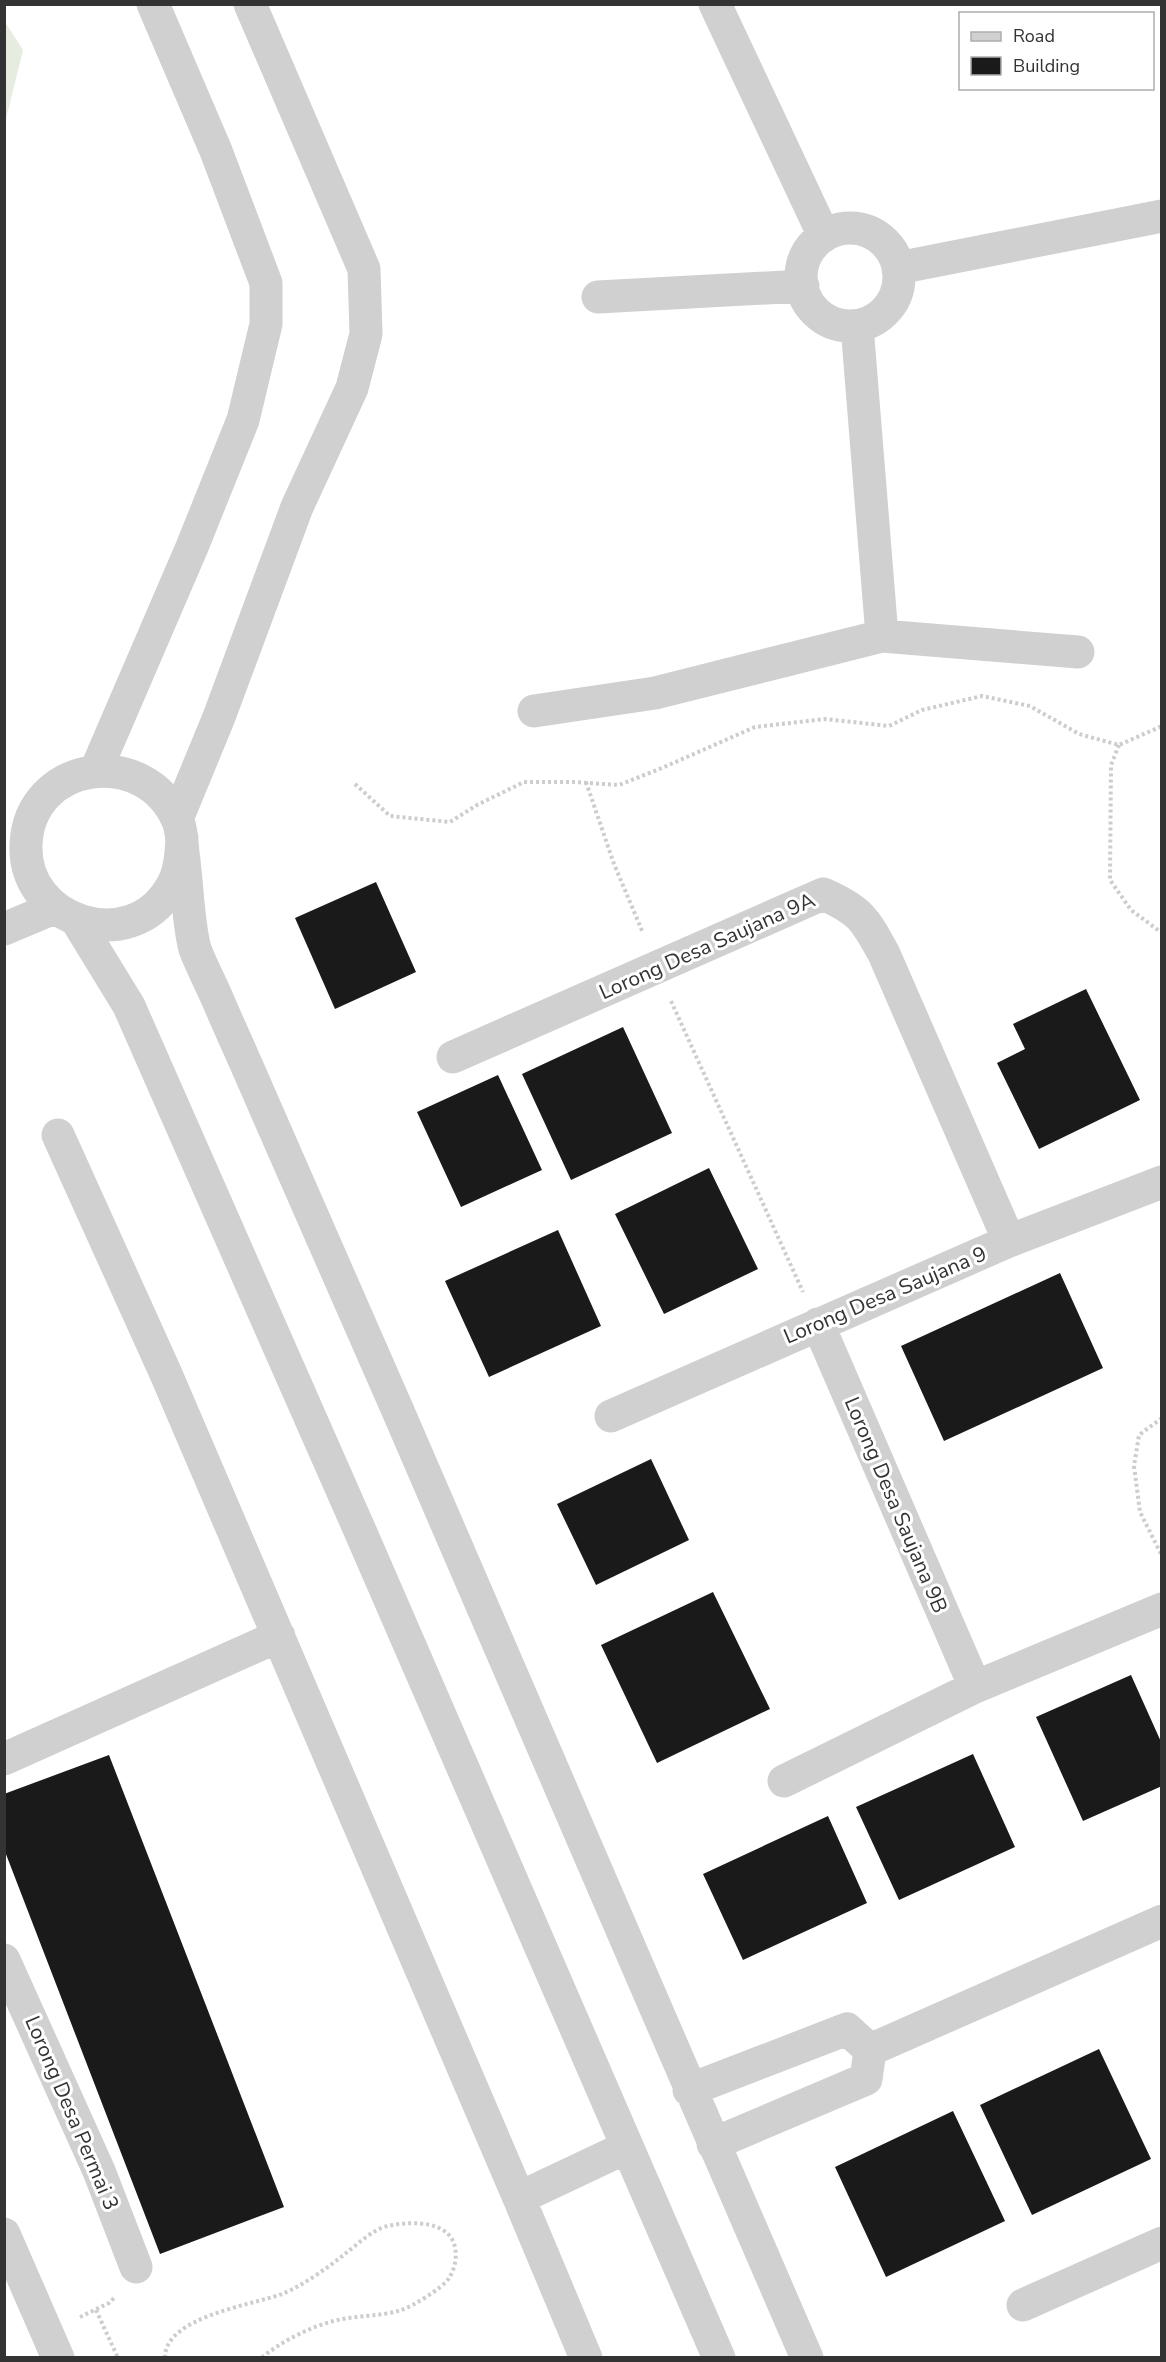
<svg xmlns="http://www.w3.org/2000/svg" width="1166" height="2362" font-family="'Nunito Sans',sans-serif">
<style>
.green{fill:#e6ecdf}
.building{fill:#1a1a1a}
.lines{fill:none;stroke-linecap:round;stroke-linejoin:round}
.path{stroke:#cdcdcd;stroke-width:4;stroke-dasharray:3 3;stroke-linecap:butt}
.minor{stroke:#d0d0d0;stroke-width:33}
.labels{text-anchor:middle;stroke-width:6;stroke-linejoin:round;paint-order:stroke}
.street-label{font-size:21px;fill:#333;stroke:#fff}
</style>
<rect width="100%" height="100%" fill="#fff"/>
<path class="green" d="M5,22l18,28 -18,73 -1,-101z"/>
<path class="building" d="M376,882l40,90 -81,37 -40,-91z
M1086,989l54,111 -101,49 -42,-86 28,-14 -12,-25z
M623,1027l49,106 -101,47 -49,-106z
M498,1075l44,95 -81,37 -44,-95z
M709,1168l49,101 -94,45 -49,-100z
M558,1230l43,96 -112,51 -44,-96z
M1060,1273l43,95 -159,73 -43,-95z
M651,1459l38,81 -93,45 -39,-81z
M713,1592l57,117 -113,54 -56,-118z
M1131,1675l31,69v42l-79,35 -47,-104z
M973,1754l42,93 -116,53 -43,-93z
M109,1755l175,452 -124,47 -156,-405v-55z
M828,1816l39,87 -124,57 -40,-86z
M1099,2049l52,110 -119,56 -52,-110z
M953,2111l52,110 -119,56 -51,-110z"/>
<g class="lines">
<path class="path" d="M1119,745l-8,20 -1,115 21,30 31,23
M586,782l28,82 29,69
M355,784l35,32 60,6 27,-17 47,-23h49l46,3 43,-17 93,-41 70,-8 64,7 33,-16 60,-14 48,10 49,28 40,11 43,-19
M671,1001l132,291
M1162,1418l-23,17 -5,31 6,46 22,44
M96,2310l22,48
M80,2317l29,-14 6,-6
M165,2358c-1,-41 87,-53 117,-64 20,-8 47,-27 64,-41 12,-9 27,-24 42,-27 18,-4 47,-6 61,9 10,11 8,31 0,43 -5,9 -37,29 -48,32 -21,7 -46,5 -67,11 -25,6 -53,21 -73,37"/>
<path class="minor" d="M715,4l109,232
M801 277a49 49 0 1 1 98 0a49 49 0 1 1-98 0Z
M898,268l264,-52
M598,297l205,-11
M882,636l196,16
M534,711l121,-18 227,-57 -25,-310
M96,770l96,-223 51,-127 23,-96v-41l-50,-132 -63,-147
M177,819l42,-102 78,-210 55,-119 14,-54 -2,-65 -114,-265
M182,838c-1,18 -2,36 -12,51 -40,67 -147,33 -144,-44 3,-85 120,-101 152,-24 4,10 4,22 5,32 4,27 5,71 12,96 6,16 15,33 22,49 14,33 29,65 43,98 46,105 92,210 138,315 139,315 271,632 409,947
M77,921l52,85 232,527 358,825
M4,929l50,-21
M453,1057l370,-163c37,16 42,25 61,60l125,287
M58,1135l108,239 353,824
M611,1416l398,-175 153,-59
M975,1687l187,-78
M4,1759l275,-123
M784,1781l191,-94 -157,-363
M4,1960l95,211 37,96
M870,2050l292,-129
M689,2090l158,-61 23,21
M713,2144l153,-65 4,-29
M4,2234l54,124
M1023,2305l139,-62
M586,2358l-67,-160 108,-51"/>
</g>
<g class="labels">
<g class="street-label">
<text transform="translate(707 946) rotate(-24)" y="7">Lorong Desa Saujana 9A</text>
<text transform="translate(885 1295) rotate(-23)" y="7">Lorong Desa Saujana 9</text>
<text transform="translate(896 1505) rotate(67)" y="7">Lorong Desa Saujana 9B</text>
<text transform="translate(72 2113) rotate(67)" y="7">Lorong Desa Permai 3</text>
</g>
</g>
<rect width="1166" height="2362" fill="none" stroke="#333333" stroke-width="12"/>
<rect x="959" y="12" width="195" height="78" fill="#ffffff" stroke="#adadad" stroke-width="1.5"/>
<rect x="971" y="32" width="30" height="9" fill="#d0d0d0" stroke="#adadad" stroke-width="1.5"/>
<text x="1013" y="42" font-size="18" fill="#333333">Road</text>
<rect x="971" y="57" width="30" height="18" fill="#1a1a1a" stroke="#adadad" stroke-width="1.5"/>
<text x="1013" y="72" font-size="18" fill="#333333">Building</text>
</svg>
